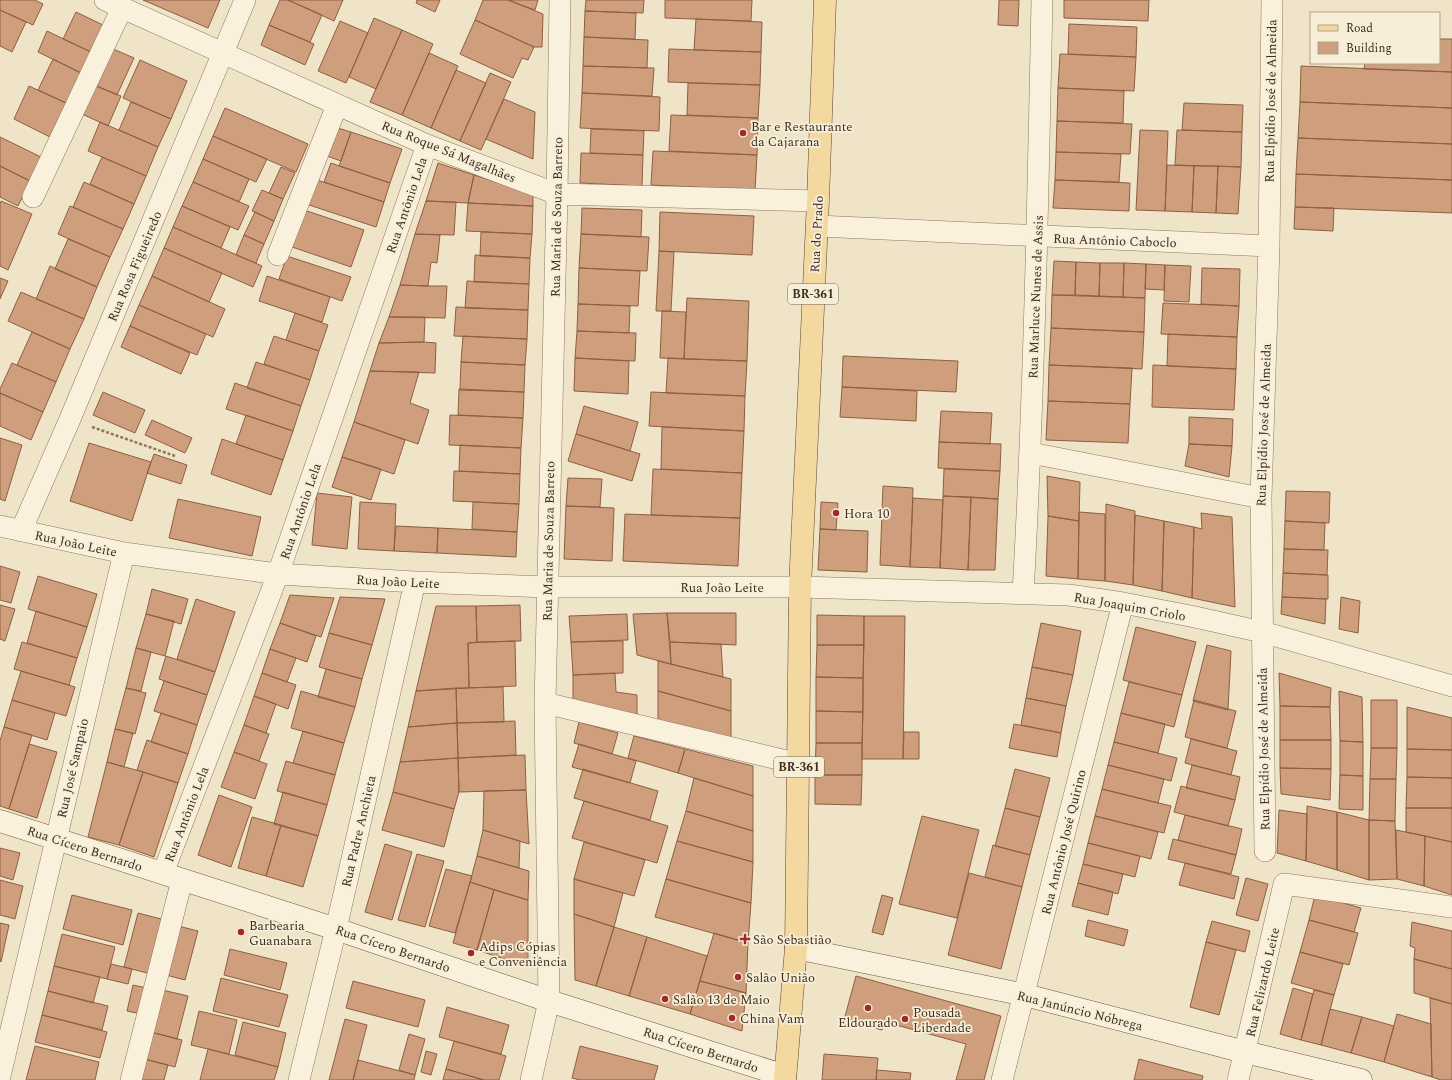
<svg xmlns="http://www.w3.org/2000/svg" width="1452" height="1080" font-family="Spectral,serif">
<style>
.building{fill:#cf9f7d;stroke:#8d5f41}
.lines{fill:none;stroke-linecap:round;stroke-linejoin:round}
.street-casing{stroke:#8d765c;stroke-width:22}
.secondary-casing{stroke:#6f573f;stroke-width:23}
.primary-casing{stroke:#5b4430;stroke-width:23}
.path{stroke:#8d765c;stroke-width:2.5;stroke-dasharray:3 2;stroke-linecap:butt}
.street{stroke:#faf1dc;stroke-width:21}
.secondary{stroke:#faf1dc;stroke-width:22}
.primary{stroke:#f3d9a0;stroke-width:22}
.poi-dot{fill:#9e2a2b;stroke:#f7eed8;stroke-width:1.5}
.labels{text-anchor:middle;stroke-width:3.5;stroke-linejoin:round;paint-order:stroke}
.shield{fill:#f7eed8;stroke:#756857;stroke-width:1}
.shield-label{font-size:12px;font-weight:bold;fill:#3d2e20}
.street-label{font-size:13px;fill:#3d2e20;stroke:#f7eed8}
.poi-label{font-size:13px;fill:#3d2e20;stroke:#f7eed8;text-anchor:start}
</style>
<rect width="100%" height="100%" fill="#f0e4c8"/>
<path class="building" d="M0,0h35l8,4 -10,21 -33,-15z
M143,0h77l-12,28z
M280,0h8l34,15 -12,27 -41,-17z
M288,0h55l-9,21z
M417,0h23l-5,12 -19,-9z
M483,0h25l35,14 -1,33h-8l-59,-27z
M508,0h30l-3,10z
M586,0h58l-1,13 -58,-2z
M665,0h87l-1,21 -86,-3z
M999,0h20l-1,26 -20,-1z
M1064,0h85l-1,21 -84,-3z
M0,10l26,12 -14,30 -12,-6z
M585,11l51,2 -1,26 -51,-2z
M76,12l27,13 -12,27 -28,-13z
M374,18l28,12 -26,59 -27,-12z
M696,19l66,3 -1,30 -67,-2z
M475,20l59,27 -6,13 -6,-2 -9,20 -53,-24z
M340,21l28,12 -22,50 -28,-12z
M1069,24l68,3 -1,30 -68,-3z
M269,25l45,19 -9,21 -44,-20z
M402,30l31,14 -31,71 -32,-13z
M47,31l44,21 -10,21 -43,-21z
M584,37l64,3 -1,28 -64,-2z
M1439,39h13v33l-88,-3 1,-6h74z
M111,48l23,10 -17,37 -23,-10z
M669,49l92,3 -1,33 -92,-3z
M429,53l29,13 -27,62 -29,-13z
M1060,54l76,3 -2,34 -76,-3z
M53,59l28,14 -15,30 -28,-13z
M140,60l47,21 -16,38 -48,-21z
M583,66l71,2 -2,28 -70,-3z
M1301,66l151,6v36l-152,-6z
M456,70l30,13 -26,58 -29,-13z
M490,73l21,9 -30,68 -21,-9z
M688,83l72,2 -2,33 -71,-3z
M94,85l27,11 -13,30 -26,-12z
M29,86l37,17 -16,34 -36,-18z
M1058,88l66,3 -1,32 -66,-2z
M582,93l78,4 -1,34 -79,-3z
M504,99l31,13 -2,47 -47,-20z
M131,102l40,17 -13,28 -39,-17z
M1300,102l152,6v36l-154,-6z
M1184,103l59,2 -1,27 -60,-2z
M225,108l83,36 -12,28 -83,-36z
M671,115l87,3 -1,37 -88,-4z
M1057,121l75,3 -2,30 -74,-2z
M100,122l58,25 -12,29 -58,-25z
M331,126l20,6 -10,29 -20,-7z
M591,129l53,2 -1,24 -53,-2z
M1140,130l28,1 -3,80 -29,-1z
M1177,130l65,2 -1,35 -66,-2z
M351,132l51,17 -12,34 -51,-17z
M213,136l54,23 -11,23 -53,-23z
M0,137l41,20 -11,24 -30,-15z
M1298,138l154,6v36l-156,-6z
M653,151l104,4 -2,35 -104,-5z
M1056,152l65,2 -2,28 -64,-2z
M581,153l62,2 -1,31 -62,-3z
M102,157l44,19 -12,28 -44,-20z
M203,159l46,20 -10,23 -46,-20z
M331,163l59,20 -6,19 -60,-20z
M438,163l36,12 -6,28 -42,-2z
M1167,165l27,1 -2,46 -27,-1z
M0,166l30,15 -12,25 -18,-9z
M1194,166h24l-2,47 -24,-1z
M1218,166l23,1 -3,47 -22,-1z
M281,167l14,6 -12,26 -14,-6z
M1296,174l156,6v33l-157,-6z
M474,175l59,19v12l-65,-3z
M314,179l70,23 -8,25 -70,-23z
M1055,180l75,3 -1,28 -76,-3z
M84,182l50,22 -11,25 -50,-22z
M193,182l56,24 -11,24 -56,-24z
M262,190l21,9 -9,22 -22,-10z
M1,201l31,13 -24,56 -8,-4v-62z
M426,201l30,1 -2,33 -39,-1z
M468,203l65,3 -1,28 -66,-3z
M70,206l53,23 -13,28 -52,-23z
M182,206l48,21 -9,21 -48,-21z
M1295,207l39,1 -1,23 -39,-2z
M582,208l60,2 -1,27 -60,-3z
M301,209l63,21 -13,37 -62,-21z
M255,212l19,9 -10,23 -20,-9z
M660,212l94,4 -2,39 -93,-4z
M173,227l89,39 -9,21 -89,-39z
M481,232l51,2 -2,24 -50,-2z
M415,234l25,1 -3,28 -6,-1 -3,24 -28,-1z
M581,234l68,3 -2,34 -68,-3z
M244,235l20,9 -8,19 -20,-8z
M68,239l42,18 -13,30 -42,-18z
M164,248l58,25 -13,29 -57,-26z
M659,251l15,1 -3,59h-15z
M475,255l55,3 -1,26 -55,-2z
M287,256l64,21 -9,24 -63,-22z
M1054,261l22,1 -1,33h-23z
M1076,262l24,1 -1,33 -24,-1z
M1100,263h24l-1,34 -24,-1z
M1124,263l22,1 -1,34 -22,-1z
M1146,264l19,1 -1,25 -19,-1z
M1165,265l26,1 -2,36 -25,-1z
M50,266l47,21 -13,32 -48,-20z
M579,268l61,3 -2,35 -60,-2z
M1202,268l38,1 -1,37 -38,-2z
M152,276l73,33 -12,28 -74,-32z
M267,276l63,21 -8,25 -63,-21z
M0,278l8,3 -8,18z
M467,281l62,3 -1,26 -63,-2z
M400,285l28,1h19l-2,32 -56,-1z
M21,292l63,27 -14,30 -62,-28z
M1052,295l93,3 -1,34 -93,-4z
M687,298l62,3 -2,60 -63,-2z
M1163,303l76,3 -2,31 -76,-3z
M578,304l52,2 -1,27 -52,-2z
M139,305l67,29 -9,21 -67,-29z
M456,307l72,3 -1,29 -73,-3z
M662,311l24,1 -2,47 -24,-1z
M295,313l33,12 -9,26 -33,-11z
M389,317h36l-1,25 -45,1z
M130,326l60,27 -9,21 -60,-27z
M1051,328l93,4 -2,37 -93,-4z
M577,331l59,2 -1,28 -60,-3z
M32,332l38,17 -14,33 -39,-17z
M1168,334l69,3 -1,32 -69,-3z
M274,336l45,15 -9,29 -46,-16z
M463,336l64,3 -2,26 -64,-3z
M424,342l12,1 -1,30 -65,-2 9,-28z
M843,356l115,5 -2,31 -114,-5z
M575,358l54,3 -1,33 -54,-3z
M668,358l79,3 -2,35 -79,-3z
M256,362l54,18 -9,26 -54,-18z
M461,362l64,3 -1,27 -64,-2z
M12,363l44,19 -13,30 -43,-19v-4z
M1049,365l83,3 -2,36 -82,-3z
M1153,365l83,4 -2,41 -82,-3z
M370,371l49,1 -9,31 19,7 -11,34 -64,-22z
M235,383l66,23 -8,25 -67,-22z
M842,387l75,4 -1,30 -76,-4z
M459,389l65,3 -1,26 -65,-3z
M103,392l42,18 -10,23 -42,-18z
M651,392l94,4 -1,35 -95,-5z
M0,393l43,19 -12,28 -31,-14z
M1048,401l82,3 -2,39 -82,-3z
M584,406l54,16 -8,29 -54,-17z
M941,411l51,2 -2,31 -51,-2z
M246,415l47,16 -10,29 -47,-16z
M450,415l73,3 -2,30 -72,-3z
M1189,417l44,2 -1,27 -43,-2z
M152,420l40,18 -7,15 -40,-18z
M354,422l51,18 -11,34 -52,-17z
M662,427l82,4 -2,42 -81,-4z
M576,434l64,20 -8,27 -64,-20z
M0,438l22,7 -17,56 -5,-2z
M222,439l61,21 -12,35 -60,-21z
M939,442l62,2 -1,27 -62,-3z
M89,443l62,19 -19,59 -62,-20z
M1189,444l43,2 -3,31 -44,-11z
M460,445l61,3 -1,26 -61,-3z
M154,454l33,11 -6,19 -34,-11z
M342,457l39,12 -10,31 -39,-13z
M653,469l89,4 -2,45 -89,-3z
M944,469l56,2 -2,28 -55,-3z
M454,471l66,3 -1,30 -66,-3z
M1047,476l33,6 -1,39 -31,-5z
M568,478l34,1 -2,28 -34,-1z
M883,486l30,2 -3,79 -30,-2z
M1286,491l44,1 -1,31 -44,-2z
M317,493l35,4 -5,52 -35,-4z
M943,496l28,1 -3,73 -28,-2z
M971,497l27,2 -3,71h-27z
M913,498l30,2 -3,68 -30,-1z
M178,499l83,18 -9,39 -83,-18z
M360,502l36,2 -2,47 -36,-2z
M473,502l46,2 -2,28 -45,-3z
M821,502l17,1 -2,27 -16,-1z
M1106,504l29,7 -2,74 -28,-4z
M566,506l48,2 -2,53 -48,-2z
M1079,512l26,2v67l-27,-2z
M1201,513l31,4 3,90 -43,-9 2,-71 8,2z
M625,514l115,4 -2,48 -115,-5z
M1135,515l29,6 -2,70 -29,-6z
M1048,516l31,5 -1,58 -32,-3z
M1164,521l30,6 -2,71 -30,-7z
M1285,521l40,2 -1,27 -40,-1z
M396,526l42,2 -1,25 -43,-2z
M438,528l79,4 -1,25 -79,-4z
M820,529l48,2 -1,41 -49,-2z
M1284,549l44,1 -1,25 -44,-2z
M0,566l20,6 -9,31 -11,-3z
M1283,573l45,2v24l-46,-2z
M38,576l59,18 -10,33 -59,-18z
M152,589l36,10 -7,25 -35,-10z
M290,595l44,3 -13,39 -41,-14z
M340,597l45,2 -13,46 -43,-12z
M1282,597l44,2 -1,25 -44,-10z
M1341,597l19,4 -2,32 -19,-4z
M196,599l39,13 -20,60 -38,-13z
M0,605l15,4 -10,32 -5,-2z
M520,605l1,36 -44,1 -1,-36z
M436,606h40l1,36 -9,1 1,45 -53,3z
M36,611l51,16 -10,31 -50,-15z
M667,613l4,51 -34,-9 -4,-41z
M667,613h69v32l-66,-3z
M146,614l28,7 -9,35 -29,-8z
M627,614l1,26 -57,2 -2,-26z
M817,615l47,1v29h-47z
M864,616h41l-2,143h-41z
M280,623l36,13 -9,26 -37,-13z
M1041,623l40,8 -8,44 -41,-8z
M1136,627l60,15 -14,53 -59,-15z
M329,633l43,12 -10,34 -43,-12z
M515,641l1,45 -47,2 -1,-45z
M623,641v32l-50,2 -2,-33z
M22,642l55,16 -8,27 -55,-16z
M670,642l51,2 2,33 -52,-13z
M817,645h47l-1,33 -47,-1z
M1207,645l24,6 -3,59 -35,-9z
M136,648l15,4 -10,39 -15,-3z
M270,649l26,9 -9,24 -25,-9z
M166,656l49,16 -8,23 -48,-16z
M658,661l73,18v32l-73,-20z
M1032,667l41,8 -7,31 -40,-8z
M326,669l36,10 -7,28 -37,-10z
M21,671l54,16 -9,29 -54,-16z
M262,673l34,12 -8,24 -34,-13z
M615,673l1,19 21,3v23l-64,-15v-28z
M1279,673l52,15 -1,19 -50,-1z
M816,677l47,1v34l-47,-1z
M164,681l43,14 -10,30 -43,-14z
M1129,682l53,13 -8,32 -53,-14z
M503,687l1,35 -47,1 -1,-35z
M126,688l20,5 -11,41 -20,-5z
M456,688l1,35 -49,4 8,-36z
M301,691l54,16 -11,36 -53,-15z
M658,691l73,20v30l-73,-17z
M1339,691l23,6 1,45 -23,-1z
M254,696l22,8 -10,29 -22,-8z
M1026,698l40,8 -5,27 -40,-8z
M12,700l43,13 -8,27 -43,-13z
M1194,700l42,11 -9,37 -42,-11z
M1371,700h26v48h-26z
M1280,706l50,1 1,33h-51z
M1407,707l45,11v32l-45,-1z
M816,711l47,1 -1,31h-46z
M161,713l36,12 -9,29 -37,-12z
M1121,713l44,11 -7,29 -44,-11z
M515,721l1,34 -58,3 -1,-35z
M579,722l39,11 -6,21 -38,-11z
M457,723l1,35 -58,4 8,-35z
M1014,724l47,9 -4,24 -48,-9z
M244,725l25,9 -10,27 -25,-9z
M4,727l28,8 -23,74 -9,-3v-65z
M115,729l18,4 -9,34 -17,-5z
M303,731l41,12 -9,32 -42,-12z
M904,732h15v27h-16z
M634,736l51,13 -7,24 -50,-15z
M1191,739l46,12 -6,24 -46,-12z
M147,740l41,14 -10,29 -41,-13z
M1280,740h51v29l-51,-1z
M1340,741l23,1v34l-23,-1z
M1114,742l63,16 -6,23 -63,-16z
M816,743h46v32h-47z
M29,744l28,8 -20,66 -28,-9z
M579,744l57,17 -6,22 -58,-16z
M1371,748h26l-1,31h-26z
M685,749l68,17v30l-75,-23z
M1407,749l45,1v28l-45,-1z
M234,752l33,12 -12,35 -34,-12z
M525,755l1,35 -67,2 -1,-34z
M458,758l1,34 -5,17 -61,-17 7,-30z
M286,761l49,14 -8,30 -50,-14z
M107,762l36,10 -24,73 -31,-8z
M1108,765l56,14 -6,24 -56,-14z
M1192,765l48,12 -5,23 -49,-12z
M1280,768l51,1 -1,31 -49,-6z
M583,769l75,22 -8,29 -76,-22z
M1015,769l35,9 -10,39 -35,-9z
M143,772l35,11 -24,74 -35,-12z
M815,775h47l-1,30 -46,-1z
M1340,775l23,1v34l-24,-1z
M1407,777l45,1v30h-46z
M694,778l59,18v35l-67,-20z
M1370,779h26l-1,42 -26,-1z
M1181,786l54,14 -7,26 -54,-14z
M1102,789l69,17 -7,27 -69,-17z
M526,790l3,54 -46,-14 1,-39z
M283,792l44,13 -9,31 -44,-12z
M393,792l61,17 -10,38 -62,-17z
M219,795l33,12 -21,60 -33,-12z
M584,801l84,25 -11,37 -85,-25z
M1307,806l30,6v58l-31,-9z
M1005,808l35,9 -10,38 -35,-9z
M1406,808h46v34l-46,-10z
M1279,810l28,4 -1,47 -29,-8z
M686,811l67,20v31l-76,-21z
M1337,812l32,8v60l-32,-10z
M1185,815l57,14 -6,26 -58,-15z
M922,816l57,14 -22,88 -58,-14z
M1095,816l63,16 -7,27 -63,-16z
M252,817l29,8 -15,51 -28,-8z
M1369,820l26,1 2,58 -28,1z
M281,825l37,11 -15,51 -37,-11z
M483,830l37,11 -1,27 -42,-12z
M1396,830l29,6 -1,50 -27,-7z
M1425,836l27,6v53l-28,-9z
M1173,839l63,16 -5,19 -63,-15z
M677,841l76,21 -2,41 -85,-24z
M584,842l61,18 -11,36 -60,-17z
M1088,843l52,13 -5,21 -52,-13z
M385,844l27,8 -20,68 -27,-8z
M993,845l37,10 -8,32 -37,-10z
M0,848l20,5 -7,27 -13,-4z
M417,854l27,7 -19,66 -27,-7z
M477,856l52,15 -1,29 -58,-18z
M1185,863l54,14 -5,22 -55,-14z
M1083,864l40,10 -5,20 -40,-11z
M446,869l26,7 -17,57 -26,-7z
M969,873l53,14 -21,82 -53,-14z
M1246,878l22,6 -10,37 -22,-6z
M574,879l49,14 -9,34 -40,-13z
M666,879l85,24 -3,40 -93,-26z
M0,880l23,6 -8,33 -15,-4z
M470,882l24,8 -17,60 -24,-7z
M1078,883l35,9 -5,23 -36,-9z
M494,890l34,10v67l-51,-17z
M72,895l60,15 -9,35 -60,-16z
M882,895l11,3 -10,37 -11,-3z
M1315,895l46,13 -7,24 -45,-12z
M138,913l27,7 -14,54 -27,-7z
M574,914l40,13 -18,59 -21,-6z
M1088,920l40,10 -4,16 -39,-10z
M1309,920l49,13 -9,32 -49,-13z
M1212,921l38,10 -5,21 -39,-10z
M1412,922l40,9v38l-38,-10 1,-11 -5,-2z
M0,923l9,2 -8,37 -1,-1z
M174,925l24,6 -13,49 -23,-6z
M614,927l33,10 -18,59 -33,-10z
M714,933l34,10 -2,50 -46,-12z
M62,934l53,13 -8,32 -53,-13z
M647,937l60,19 -17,58 -61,-18z
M1206,942l30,8 -17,65 -29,-8z
M230,949l57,14 -7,27 -56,-15z
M1300,952l43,12 -9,31 -43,-12z
M1414,959l38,10v35l-38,-11z
M111,964l21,5 -4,15 -21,-5z
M54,966l46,11 -7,26 -45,-12z
M856,976l145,40 -17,64h-28l10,-36 -81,-22 -3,8 -38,-10z
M221,978l67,17 -9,32 -66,-16z
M353,981l72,19 -7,27 -72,-19z
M700,981l46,12 -4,38 -52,-17z
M133,985l14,3 -6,26 -14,-3z
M1293,988l20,6 -12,46 -21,-6z
M158,989l30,7 -11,43 -30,-8z
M1314,990l20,5 -13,50 -20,-5z
M48,991l60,15 -6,24 -60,-15z
M1430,998l22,6v76h-11l-9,-3z
M447,1007l62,18 -8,29 -62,-17z
M1330,1009l32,8 -11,36 -30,-8z
M199,1011l38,9 -8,34 -38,-9z
M1397,1014l34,10 1,53 -48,-15z
M42,1015l65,17 -7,26 -65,-16z
M1362,1017l32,9 -10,36 -33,-9z
M345,1019l22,6 -14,55h-24z
M243,1022l43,11 -8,34 -43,-12z
M147,1031l35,9 -7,27 -34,-9z
M409,1034l16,5 -10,36 -16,-5z
M454,1041l52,15 -7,24h-15l-38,-11z
M35,1046l64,16 -4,18h-69z
M580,1046l78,20 -4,14h-74l-8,-2z
M208,1049l70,18 -4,13h-74z
M426,1051l11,3 -6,21 -10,-3z
M824,1054l54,4 -2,22h-54z
M141,1058l27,7 -4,15h-29z
M1139,1059l64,17 -1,4h-68z
M358,1060l57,15 -1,5h-61z
M446,1069l38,11h-41z
M877,1070l34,3 -1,7h-34z"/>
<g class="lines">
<g class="street-casing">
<path id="street" d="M105,0l322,145 130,49 261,7
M33,197l89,-189
M817,226l452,20
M278,255l59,-150
M1031,453l230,45
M0,526l124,27 154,21 137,8 132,5h253l269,8 54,8 72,14 67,15 190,54
M21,531l49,-112 175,-419
M1023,594c11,-198 15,-396 19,-594
M545,703l254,61
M1265,851l-4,-353 8,-252 3,-246
M163,873l115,-299 149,-429
M0,1076l124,-523
M131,1080l51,-200
M299,1080l37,-151 79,-347
M531,1080l18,-79 -4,-298 12,-509 3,-194
M1002,1080l121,-477
M1238,1080l46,-196 168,23"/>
</g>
<g class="secondary-casing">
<path id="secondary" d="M0,821l336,108 213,72 236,75
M796,948l229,47 220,57 116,28"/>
</g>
<g class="primary-casing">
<path id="primary" d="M785,1080l11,-132 4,-361 18,-386 7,-201"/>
</g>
<path class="path" d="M92,427l83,29"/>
<use href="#street" class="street"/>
<use href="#secondary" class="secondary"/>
<use href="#primary" class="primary"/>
</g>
<g class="poi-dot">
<circle cx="743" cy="133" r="4"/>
<circle cx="836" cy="513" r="4"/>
<circle cx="241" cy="932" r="4"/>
<path d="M743 933h4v4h4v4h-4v4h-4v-4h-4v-4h4z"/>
<circle cx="471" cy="953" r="4"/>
<circle cx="738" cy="977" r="4"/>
<circle cx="665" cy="999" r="4"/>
<circle cx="868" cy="1008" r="4"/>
<circle cx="732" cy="1018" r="4"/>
<circle cx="905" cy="1019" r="4"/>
</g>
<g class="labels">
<g class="shield">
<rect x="788" y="284" width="50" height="20" rx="3"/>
<rect x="774" y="757" width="50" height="20" rx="3"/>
</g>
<g class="shield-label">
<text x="813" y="298">BR-361</text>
<text x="799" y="771">BR-361</text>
</g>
<g class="street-label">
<text transform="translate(1270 101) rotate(-89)" y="5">Rua Elpídio José de Almeida</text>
<text transform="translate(449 151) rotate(22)" y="5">Rua Roque Sá Magalhães</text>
<text transform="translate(406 205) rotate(-71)" y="5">Rua Antônio Lela</text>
<text transform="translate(556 217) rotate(-89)" y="5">Rua Maria de Souza Barreto</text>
<text transform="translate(816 234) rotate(-87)" y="5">Rua do Prado</text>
<text transform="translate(1115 240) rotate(2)" y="5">Rua Antônio Caboclo</text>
<text transform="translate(134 266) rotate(-67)" y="5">Rua Rosa Figueiredo</text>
<text transform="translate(1035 297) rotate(-88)" y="5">Rua Marluce Nunes de Assis</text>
<text transform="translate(1263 425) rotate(-88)" y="5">Rua Elpídio José de Almeida</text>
<text transform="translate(300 511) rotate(-71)" y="5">Rua Antônio Lela</text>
<text transform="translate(548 541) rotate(-89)" y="5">Rua Maria de Souza Barreto</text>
<text transform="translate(76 543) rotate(12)" y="5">Rua João Leite</text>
<text transform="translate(398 581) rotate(3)" y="5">Rua João Leite</text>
<text x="722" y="592">Rua João Leite</text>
<text transform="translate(1130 606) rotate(10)" y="5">Rua Joaquim Criolo</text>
<text transform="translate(1263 749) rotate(-91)" y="5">Rua Elpídio José de Almeida</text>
<text transform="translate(72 768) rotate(-77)" y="5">Rua José Sampaio</text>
<text transform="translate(186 814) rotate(-69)" y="5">Rua Antônio Lela</text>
<text transform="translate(358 831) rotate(-77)" y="5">Rua Padre Anchieta</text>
<text transform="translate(1063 842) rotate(-76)" y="5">Rua Antônio José Quirino</text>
<text transform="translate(85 848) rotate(18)" y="5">Rua Cícero Bernardo</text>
<text transform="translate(393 948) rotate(19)" y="5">Rua Cícero Bernardo</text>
<text transform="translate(1262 982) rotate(-77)" y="5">Rua Felizardo Leite</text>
<text transform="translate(1080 1010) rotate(14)" y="5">Rua Janúncio Nóbrega</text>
<text transform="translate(701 1049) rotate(18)" y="5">Rua Cícero Bernardo</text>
</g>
<g class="poi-label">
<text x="751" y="131">Bar e Restaurante<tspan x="751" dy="15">da Cajarana</tspan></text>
<text x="844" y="518">Hora 10</text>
<text x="249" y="930">Barbearia<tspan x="249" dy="15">Guanabara</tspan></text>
<text x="753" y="944">São Sebastião</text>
<text x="479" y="951">Adips Cópias<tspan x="479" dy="15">e Conveniência</tspan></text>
<text x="746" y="982">Salão União</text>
<text x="673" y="1004">Salão 13 de Maio</text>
<text x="913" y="1017">Pousada<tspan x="913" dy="15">Liberdade</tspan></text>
<text x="740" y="1023">China Vam</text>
<text x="868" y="1027" text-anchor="middle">Eldourado</text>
</g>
</g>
<rect x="1310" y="12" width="130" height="52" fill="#f7eed8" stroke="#ada18e"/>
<rect x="1318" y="25" width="20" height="6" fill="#f3d9a0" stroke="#ada18e"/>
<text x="1346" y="32" font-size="12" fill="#3d2e20">Road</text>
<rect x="1318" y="42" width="20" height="12" fill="#cf9f7d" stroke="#ada18e"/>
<text x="1346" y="52" font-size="12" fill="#3d2e20">Building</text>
</svg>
